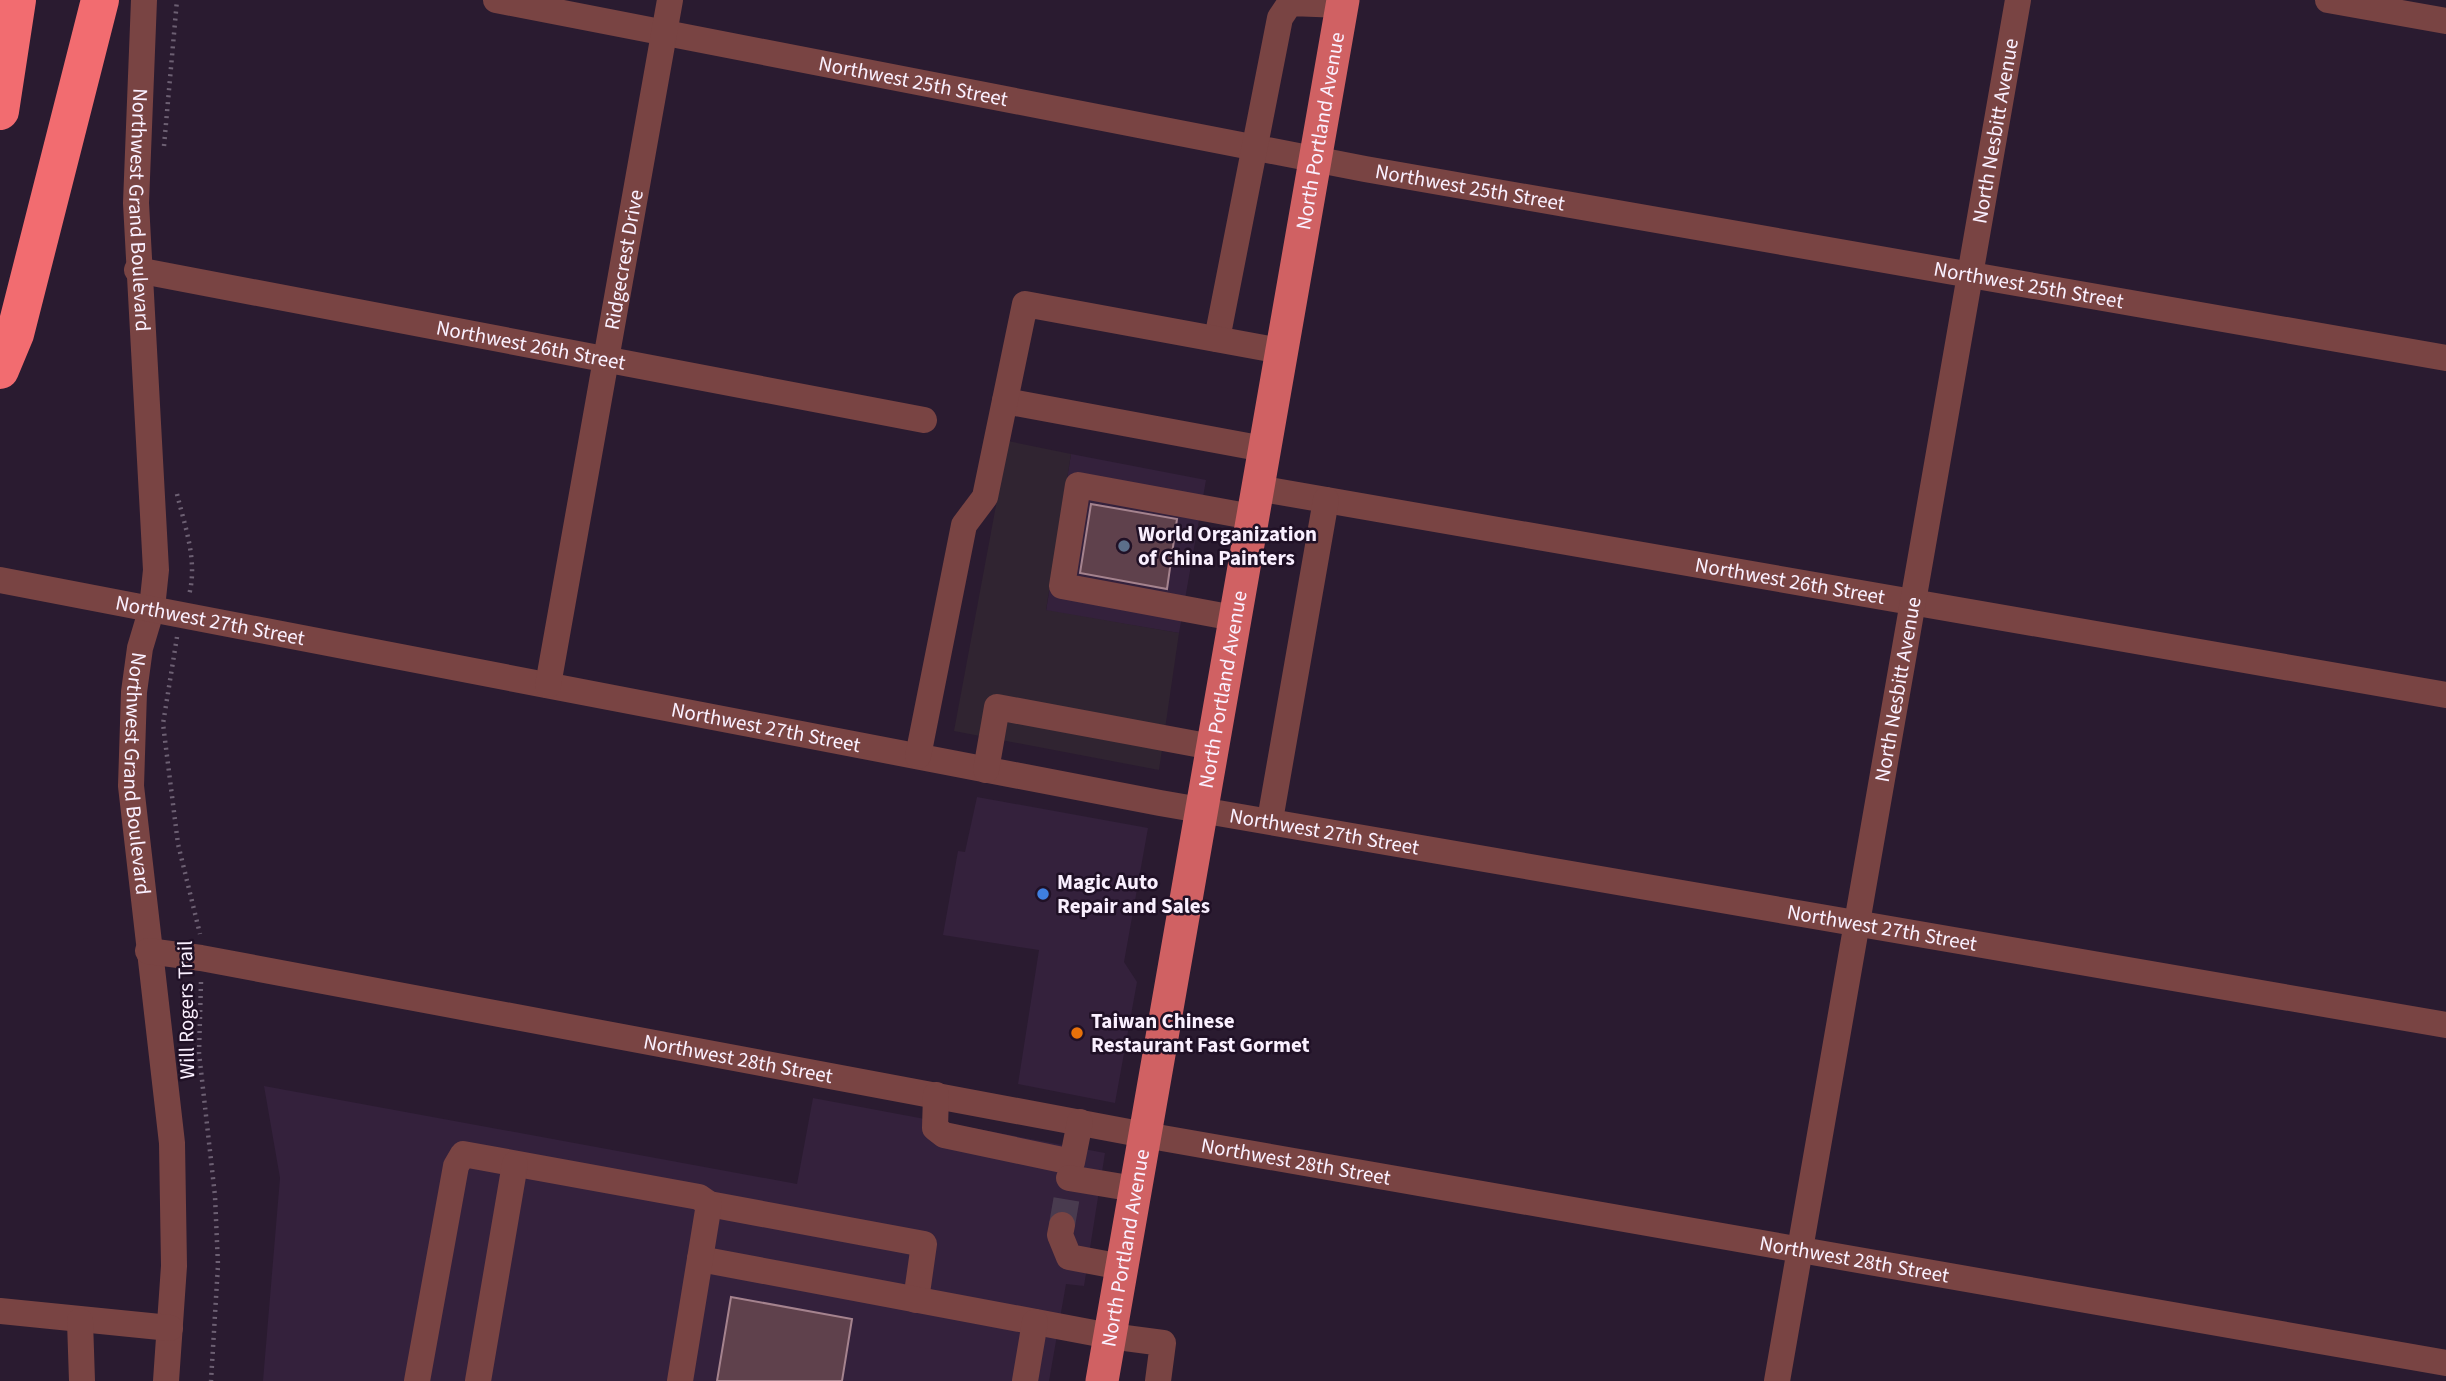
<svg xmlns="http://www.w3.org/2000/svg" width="2446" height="1381" font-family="'Source Sans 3',sans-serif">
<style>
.built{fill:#34213c}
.industrial{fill:#302431}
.building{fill:#5f414c;stroke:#a5838e;stroke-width:2}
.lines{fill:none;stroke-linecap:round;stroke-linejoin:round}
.minor-tunnel{stroke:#493b4f;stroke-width:26;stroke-dasharray:26 13;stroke-linecap:butt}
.path{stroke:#6d6073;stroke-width:4.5;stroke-dasharray:2 5;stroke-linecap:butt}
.minor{stroke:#794443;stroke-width:26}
.major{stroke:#d06163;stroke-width:33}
.highway{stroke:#f26c70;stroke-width:38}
.service-dot{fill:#5c6f8a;stroke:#201126;stroke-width:2.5}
.shop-dot{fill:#3f7fe0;stroke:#201126;stroke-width:2.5}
.food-dot{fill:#e8710a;stroke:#201126;stroke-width:2.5}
.labels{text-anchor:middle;stroke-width:5;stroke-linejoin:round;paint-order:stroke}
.street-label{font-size:21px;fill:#faf0ff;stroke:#201126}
.poi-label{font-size:21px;font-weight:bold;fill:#faf0ff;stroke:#201126;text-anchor:start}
</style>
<rect width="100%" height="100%" fill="#2a1b30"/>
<path class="built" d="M1071,454l135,26 -27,153 -133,-22z
M977,797l171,31 -24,134 13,20 -22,121 -97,-19 21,-134 -96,-15 15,-84 7,1z
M264,1086l533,98 16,-86 292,55 -21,133 -18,-2 -17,97h-786l17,-203z"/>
<path class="industrial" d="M1008,441l63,13 -25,156 133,23 -20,137 -205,-39z"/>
<path class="building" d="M1091,504l86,15 -10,70 -87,-16z
M731,1297l121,22 -10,62h-125z"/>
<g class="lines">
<path class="minor-tunnel" d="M1062,1225l5,-29"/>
<path class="path" d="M164,146l13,-146
M177,494c8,33 21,67 12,101
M177,637l-14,87 15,120 22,90
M201,982l-2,71 16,143 3,69 -7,116"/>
<g class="minor">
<path id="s1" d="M144,0l-8,203 20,367 -4,38 -12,40 -6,44 -3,94 41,357 2,123 -8,115"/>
<path id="s2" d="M496,0l869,169 1081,189"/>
<path d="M2328,0l118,21"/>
<path id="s3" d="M137,270l787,150"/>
<path d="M1217,339l63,-321 10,-15 52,2"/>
<path d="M1005,401l259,48"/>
<path id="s4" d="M1257,488l1189,207"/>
<path id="s5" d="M0,580l1160,223 1286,222"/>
<path d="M1234,618l-172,-32 16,-101 174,32"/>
<path id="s6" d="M548,685l122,-685"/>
<path d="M918,756l46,-231 21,-28 40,-193 256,47"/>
<path d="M986,770l11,-63 215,40"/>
<path d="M1270,820l56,-320"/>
<path id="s7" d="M148,951l53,7 944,177 1301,228"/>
<path d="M936,1095l-1,33 9,7 128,27 8,-40"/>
<path d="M1069,1178l66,11"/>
<path d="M709,1204l215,40 -8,56"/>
<path d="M1062,1225l-2,10 9,22 53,10"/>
<path d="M700,1259l410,77 53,7 -5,38"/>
<path d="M0,1311l170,17"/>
<path d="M80,1321l2,60"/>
<path d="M417,1381l39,-215 7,-12 236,43 10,7 -29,177"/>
<path d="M478,1381l37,-217"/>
<path d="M1025,1381l10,-59"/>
<path id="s8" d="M1777,1381l241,-1381"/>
</g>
<path class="major" id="s9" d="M1102,1381l241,-1381"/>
<path class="highway" d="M0,111l17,-111
M0,370l15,-36 85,-334"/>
</g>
<circle class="service-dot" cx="1124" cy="546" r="7"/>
<circle class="shop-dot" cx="1043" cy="894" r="7"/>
<circle class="food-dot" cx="1077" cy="1033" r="7"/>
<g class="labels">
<g class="street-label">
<text dy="7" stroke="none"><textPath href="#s2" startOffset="425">Northwest 25th Street</textPath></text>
<text dy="7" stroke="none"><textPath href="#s9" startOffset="1269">North Portland Avenue</textPath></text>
<text dy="7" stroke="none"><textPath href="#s8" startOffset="1269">North Nesbitt Avenue</textPath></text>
<text dy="7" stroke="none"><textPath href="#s2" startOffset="992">Northwest 25th Street</textPath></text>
<text dy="7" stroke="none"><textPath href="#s1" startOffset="210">Northwest Grand Boulevard</textPath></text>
<text dy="7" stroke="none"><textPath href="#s6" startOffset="432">Ridgecrest Drive</textPath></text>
<text dy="7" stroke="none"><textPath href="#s2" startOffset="1559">Northwest 25th Street</textPath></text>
<text dy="7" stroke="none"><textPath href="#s3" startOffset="401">Northwest 26th Street</textPath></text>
<text dy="7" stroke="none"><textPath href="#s4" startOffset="541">Northwest 26th Street</textPath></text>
<text dy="7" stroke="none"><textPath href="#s5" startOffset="214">Northwest 27th Street</textPath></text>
<text dy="7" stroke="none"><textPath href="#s9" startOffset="702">North Portland Avenue</textPath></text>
<text dy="7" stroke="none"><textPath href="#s8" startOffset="702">North Nesbitt Avenue</textPath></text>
<text dy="7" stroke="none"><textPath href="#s5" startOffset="780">Northwest 27th Street</textPath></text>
<text dy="7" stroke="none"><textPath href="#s1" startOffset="777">Northwest Grand Boulevard</textPath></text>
<text dy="7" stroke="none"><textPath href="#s5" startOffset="1348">Northwest 27th Street</textPath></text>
<text dy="7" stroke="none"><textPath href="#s5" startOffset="1914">Northwest 27th Street</textPath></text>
<text transform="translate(186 1010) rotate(-91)" y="7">Will Rogers Trail</text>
<text dy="7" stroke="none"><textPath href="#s7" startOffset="600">Northwest 28th Street</textPath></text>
<text dy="7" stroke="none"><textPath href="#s7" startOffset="1167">Northwest 28th Street</textPath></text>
<text dy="7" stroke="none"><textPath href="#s9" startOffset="135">North Portland Avenue</textPath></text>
<text dy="7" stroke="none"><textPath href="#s7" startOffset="1734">Northwest 28th Street</textPath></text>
</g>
<g class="poi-label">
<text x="1138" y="541">World Organization<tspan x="1138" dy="24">of China Painters</tspan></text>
<text x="1057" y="889">Magic Auto<tspan x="1057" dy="24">Repair and Sales</tspan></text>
<text x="1091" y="1028">Taiwan Chinese<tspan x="1091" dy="24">Restaurant Fast Gormet</tspan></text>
</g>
</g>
</svg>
